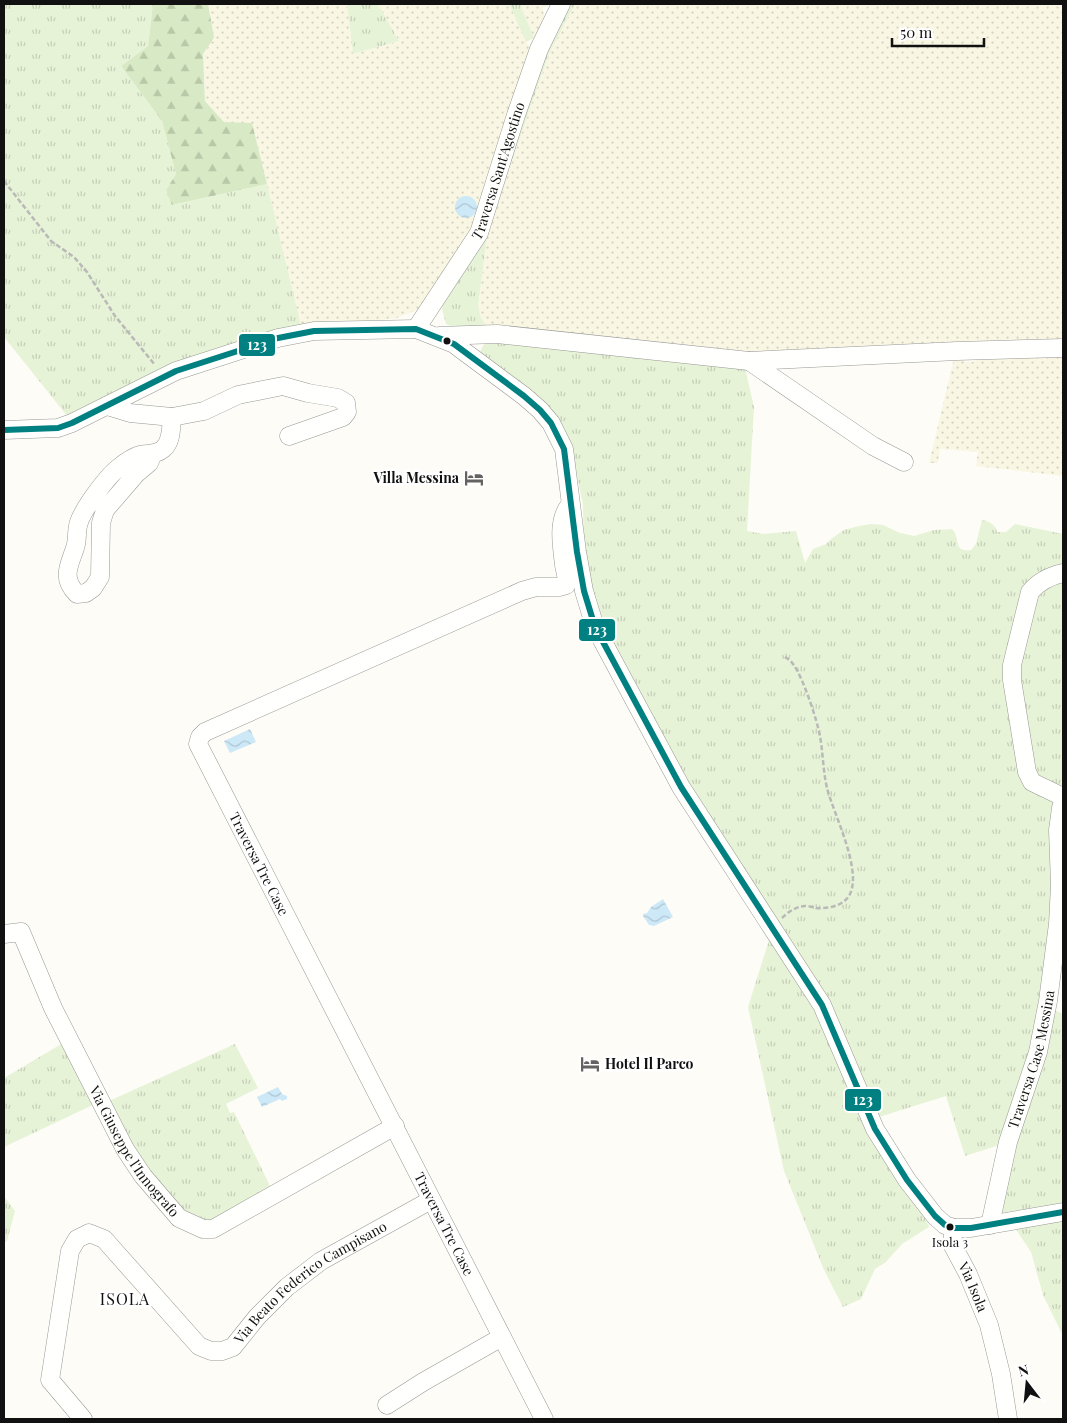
<svg xmlns="http://www.w3.org/2000/svg" width="1067" height="1423" font-family="'Playfair Display',serif">
<style>
.farmland{fill:url(#farmland-dots)}
.grass{fill:url(#grass-tufts)}
.forest{fill:url(#forest-firs)}
.water{fill:url(#water-waves)}
.lines{fill:none;stroke-linecap:round;stroke-linejoin:round}
.minor-casing{stroke:#979795;stroke-width:19}
.path{stroke:#b9b9b8;stroke-width:2.5;stroke-dasharray:5 2.5;stroke-linecap:butt}
.minor{stroke:#fffffe;stroke-width:18}
.bus-1-casing{stroke:#fff;stroke-width:10}
.bus-1{stroke:#008080;stroke-width:6}
.bus-dot{fill:#111;stroke:#fff;stroke-width:2}
.labels{text-anchor:middle;stroke-width:5;stroke-linejoin:round;paint-order:stroke}
.bus-label{font-size:13px;fill:#111;stroke:#fff}
.street-label{font-size:14px;fill:#111;stroke:#fff}
.poi-label{font-size:14px;font-weight:bold;fill:#111;stroke:#fff;text-anchor:end}
.quarter-label{font-size:16px;letter-spacing:1px;fill:#111;stroke:#fff}
.line-badge{stroke:#fff;stroke-width:2}
.badge-label{font-size:14px;text-anchor:middle;font-weight:bold;fill:#fff}
</style>
<defs>
<pattern id="farmland-dots" width="8" height="8" patternUnits="userSpaceOnUse" patternTransform="scale(1.25)"><rect width="8" height="8" fill="#f9f7e4"/><path d="M2 2h.1M6 6h.1" fill="none" stroke="#d4d3c3" stroke-width="1.8" stroke-linecap="round"/></pattern>
<pattern id="grass-tufts" width="24" height="20" patternUnits="userSpaceOnUse" patternTransform="scale(1.25)"><rect width="24" height="20" fill="#e7f3d7"/><path d="M3 7l-1-3M5 7V3M7 7l1-3M15 17l-1-3M17 17v-4M19 17l1-3" fill="none" stroke="#c5cfb8"/></pattern>
<pattern id="forest-firs" width="22" height="20" patternUnits="userSpaceOnUse" patternTransform="scale(1.25)"><rect width="22" height="20" fill="#d8eac5"/><path d="M5 1l3.5 6h-7zM16 11l3.5 6h-7z" fill="#b8c8a8"/></pattern>
<pattern id="water-waves" width="16" height="10" patternUnits="userSpaceOnUse" patternTransform="scale(1.25)"><rect width="16" height="10" fill="#cde8f7"/><path d="M0 5q4-4 8 0t8 0" fill="none" stroke="#afc6d3"/></pattern>
</defs>
<rect width="100%" height="100%" fill="#fdfcf7"/>
<path class="farmland" d="M208,4h139l6,50 46,-13 -21,-37h131l22,47 -57,182 -50,71 -9,7 -21,8 -93,7 -77,-204 -19,-21 -2,-47 11,-17z
M520,4h33l-11,4 3,9 -11,21z
M575,4h488v341l-312,9 -261,-24 -10,-12 -2,-12 10,-76 61,-176z
M1063,355v121l-87,-10 2,-14 -38,-3 -2,14h-9l25,-105h9l2,4h8l5,-5z"/>
<path class="grass" d="M4,4h149l-5,42 -27,20 41,55 14,53 -10,16 7,15 94,-21 34,142 -233,91 -64,-80z
M347,4h31l21,37 -46,13z
M509,4h11l14,34 -8,4z
M568,4h7l-26,50 -61,176 -10,76 3,12 9,12 -35,-2 -9,-4 -4,-15 1,-8z
M491,339l254,29 9,39 -7,124 16,3 33,-3 9,32 8,-14 13,-5 5,-5 13,-9 15,-4 12,-2 12,1 17,8 14,3 20,-6 18,-1c9,9 0,23 19,21l5,-6 6,-24c7,1 14,5 15,12h9l9,-8 48,10v33l-21,7 -33,86 12,100 34,38 -1,87 -19,163 -29,95 -41,13 -19,-60 -67,21 -280,-492 -15,-71 -1,-49 -12,-59 -92,-92 5,-10z
M1063,579v211l-20,-7 -12,-13 -15,-94 21,-83z
M770,937l38,57 55,128 58,88 8,17 -27,17 -16,18 -11,7 -14,30 -18,8 -19,-37 -40,-99 -36,-164z
M1051,1008l12,6v189l-63,10 13,-70z
M63,1043l34,60 -93,44v-69z
M235,1044l23,44 -32,16 4,9 4,-1 38,78 -58,34 -25,-5 -43,-48 -37,-70z
M4,1196l11,15 -8,30 -3,1z
M1063,1218v118l-20,-41 -12,-43 -18,-27z"/>
<path class="forest" d="M153,4h55l6,33 -11,17 2,47 19,21 28,1 15,61 -95,21 -6,-15 10,-16 -14,-53 -41,-55 27,-20z"/>
<path class="water" d="M455 207a11 11 0 1 1 22 0a11 11 0 1 1-22 0Z
M250,729l6,13 -26,11 -6,-12z
M663,899l10,18 -19,9 -5,-1 -6,-9v-2l4,-1 4,-6z
M278,1087l4,7 5,2v3l-5,2 -2,-2 -18,8 -5,-10z"/>
<g class="lines">
<g class="minor-casing">
<g id="minor">
<path id="s1" d="M416,329l63,-96 37,-118 23,-66 22,-45"/>
<path d="M439,336l58,-2 252,27 208,-10 106,-3"/>
<path d="M749,361l124,85 31,16"/>
<path d="M107,406l23,7 42,4 32,-6 34,-16 45,-9 25,7 30,5 8,5 1,9 -4,5 -54,19"/>
<path d="M4,430l54,-2 14,-5 104,-52 102,-33 36,-7 102,-2 38,15 70,52 16,14 11,13 13,26 13,103 7,39 11,36 86,160 141,218 53,124 32,51 28,36 10,9 9,3h17l92,-16"/>
<path d="M153,454l-4,9 -13,11 -31,36 -4,13 -1,54 -7,11 -7,5 -9,1c-16,-16 -8,-28 -2,-46 3,-8 1,-18 4,-26 5,-14 27,-44 38,-53 6,-5 16,-12 23,-14 8,-2 16,0 23,-6 9,-7 8,-22 9,-32"/>
<path d="M1063,573c-13,3 -24,8 -33,19l-18,73v15l15,92 5,10 31,15"/>
<path id="s2" d="M4,934l17,-2 32,76 72,141 18,27 36,42 24,11h10l182,-103"/>
<path id="s3" d="M990,1225l18,-83 30,-90 10,-51 10,-77 2,-39 -2,-55 3,-22 2,-6"/>
<path id="s4" d="M954,1228l-2,16 16,30 21,51 12,49 7,45"/>
<path d="M387,1405l36,-23 79,-45"/>
<path id="s5" d="M83,1419l-33,-39 20,-129 7,-12 12,-6 15,6 95,107 12,5h11l11,-4 24,-30 30,-30 34,-26 110,-61"/>
<path d="M544,1419l-346,-675 2,-7 5,-5 317,-141 14,-4h23l7,-2c2,-8 -1,-13 -2,-20 -2,-19 -7,-43 5,-59"/>
</g>
</g>
<path class="path" d="M4,181l47,60 23,16 13,15 28,44 40,49
M782,918c6,-6 15,-12 23,-12 4,0 8,1 11,2 12,1 28,-2 34,-14 12,-25 -16,-79 -23,-106 -4,-17 -4,-35 -7,-52 -3,-16 -17,-59 -27,-72 -2,-3 -5,-5 -8,-7"/>
<use href="#minor" class="minor"/>
<g class="bus-1-casing">
<path id="bus-1" d="M4,430l54,-2 14,-5 104,-52 102,-33 36,-7 102,-2 38,15 70,52 16,14 11,13 13,26 13,103 7,39 11,36 86,160 141,218 53,124 32,51 28,36 10,9 9,3h17l92,-16"/>
</g>
<use href="#bus-1" class="bus-1"/>
</g>
<defs>
<g id="hotel-bare" transform="scale(1.5)"><path d="M-6-4.5h1.5V1H6V5H4.5V3h-9V5H-6ZM-4 0a1.8 1.8 0 1 1 3.6 0ZM.5 0V-2.5h3Q6-2.5 6 0Z" fill="#646362" stroke="#fff" stroke-width="2.5" paint-order="stroke"/></g>
</defs>
<g fill-rule="evenodd">
<use href="#hotel-bare" x="474" y="478"/>
<use href="#hotel-bare" x="590" y="1064"/>
</g>
<g class="bus-dot">
<circle cx="447" cy="341" r="4.5"/>
<circle cx="950" cy="1227" r="4.5"/>
</g>
<g class="labels">
<g class="bus-label">
<text x="950" y="1247">Isola 3</text>
</g>
<g class="street-label">
<text dy="5" stroke="none"><textPath href="#s1" startOffset="180">Traversa Sant'Agostino</textPath></text>
<text transform="translate(259 864) rotate(63)" y="5">Traversa Tre Case</text>
<text dy="5" stroke="none"><textPath href="#s3" startOffset="171">Traversa Case Messina</textPath></text>
<text dy="5" stroke="none"><textPath href="#s2" startOffset="265">Via Giuseppe l'Innografo</textPath></text>
<text transform="translate(444 1224) rotate(63)" y="5">Traversa Tre Case</text>
<text dy="5" stroke="none"><textPath href="#s5" startOffset="506">Via Beato Federico Campisano</textPath></text>
<text dy="5" stroke="none"><textPath href="#s4" startOffset="64">Via Isola</textPath></text>
</g>
<g class="poi-label">
<text x="459" y="483">Villa Messina</text>
<text x="605" y="1069" text-anchor="start">Hotel Il Parco</text>
</g>
<g class="quarter-label">
<text x="125" y="1305">ISOLA</text>
</g>
</g>
<g class="line-badge">
<rect x="238" y="333" width="38" height="24" rx="5" fill="#008080"/>
<rect x="578" y="618" width="38" height="24" rx="5" fill="#008080"/>
<rect x="844" y="1088" width="38" height="24" rx="5" fill="#008080"/>
</g>
<g class="badge-label">
<text x="257" y="350">123</text>
<text x="597" y="635">123</text>
<text x="863" y="1105">123</text>
</g>
<rect width="1067" height="1423" fill="none" stroke="#111111" stroke-width="10"/>
<g transform="translate(1027 1383) rotate(344)" stroke="#ffffff" stroke-width="4" paint-order="stroke">
<path d="M0-4L9 19L0 12L-9 19Z" fill="#111111"/>
<text y="-8" font-size="14" font-weight="bold" text-anchor="middle" fill="#111111">N</text>
</g>
<path d="M892 38v8h92v-8" fill="none" stroke="#111111" stroke-width="2.5"/>
<text x="900" y="38" font-size="15" fill="#111111" stroke="#ffffff" stroke-width="4" paint-order="stroke">50 m</text>
</svg>
